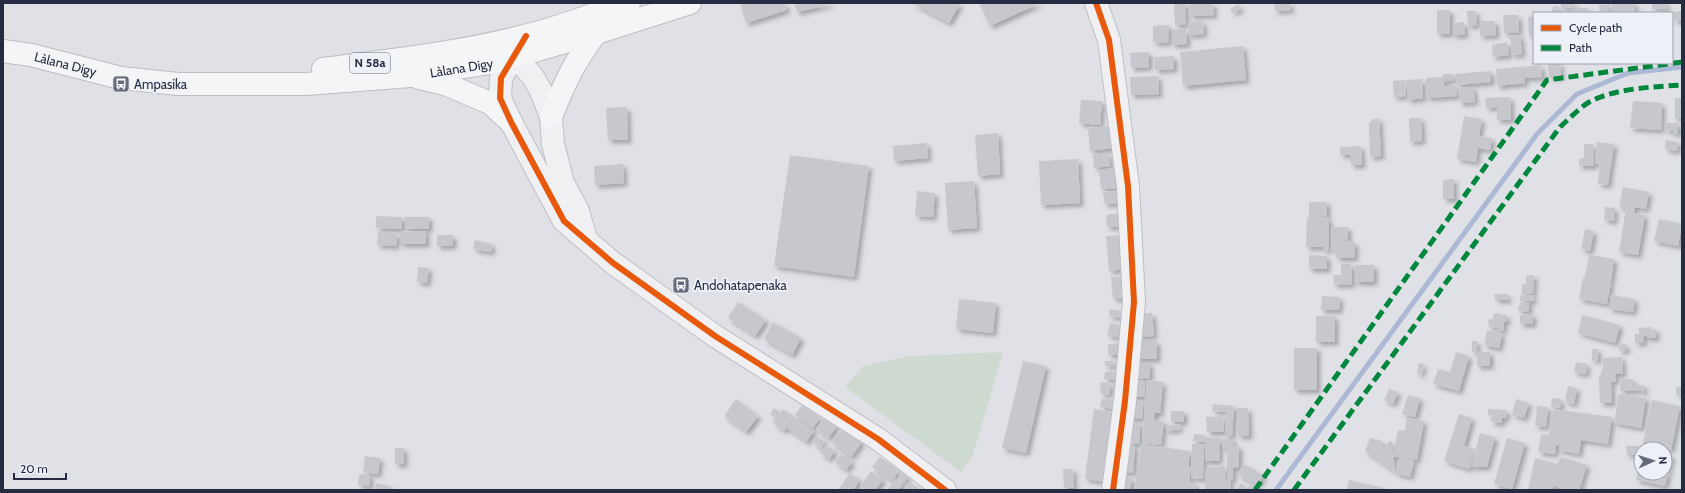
<svg xmlns="http://www.w3.org/2000/svg" width="1685" height="493" font-family="Cabin,sans-serif">
<style>
.green{fill:#ced9d0}
.lines{fill:none;stroke-linecap:round;stroke-linejoin:round}
.stream{stroke:#acb9d4;stroke-width:5}
.building{fill:#c6c8cd;filter:url(#shadow)}
.minor-casing{stroke:#bebfc4;stroke-width:24}
.major-casing{stroke:#bcbec4;stroke-width:24}
.minor{stroke:#f0f0f3;stroke-width:22}
.major{stroke:#f4f5f6;stroke-width:22}
.quiet{stroke:#00873e;stroke-width:5;stroke-dasharray:10 5;stroke-linecap:butt}
.cycleway-casing{stroke:#edf0f6;stroke-width:8}
.cycleway{stroke:#e8590c;stroke-width:6}
.labels{text-anchor:middle;stroke-width:3.5;stroke-linejoin:round;paint-order:stroke}
.shield{fill:#edf0f6;stroke:#616777;stroke-width:1}
.shield-label{font-size:12px;font-weight:bold;fill:#252c41}
.street-label{font-size:13px;fill:#252c41;stroke:#edf0f6}
.poi-label{font-size:13px;fill:#252c41;stroke:#edf0f6;text-anchor:start}
</style>
<defs>
<filter id="shadow"><feDropShadow dx="3.5" dy="3.5" stdDeviation="2" flood-color="#0004"/></filter>
</defs>
<rect width="100%" height="100%" fill="#e0e1e6"/>
<path class="green" d="M1003,352l-30,103 -12,17 -116,-85 18,-21 47,-10z"/>
<g class="lines">
<path class="stream" d="M1276,490l261,-356 40,-40 51,-21 54,-6"/>
</g>
<path class="building" d="M740,3h45l2,7 -41,13z
M794,3h37v1l-34,8z
M912,3h48l-11,20z
M979,3h61l-50,23z
M1174,3h11l1,21 -11,1z
M1189,3h24l1,12 -24,1z
M1274,3h16l1,7 -16,1z
M1561,3h13v4l-13,1z
M1611,3h24v10h-23z
M1652,3h15v5l-15,1z
M1238,4l3,4 -8,5 -3,-4z
M1609,4v9h-9l-1,-8z
M1558,6l1,7h-7v-6z
M1577,8h11v5h-11z
M1437,10h13v24h-13z
M1467,11h9l1,14 -9,1z
M1682,11v9l-8,1v-9z
M1503,15h15l1,17 -15,1z
M1534,16v19l-5,1 -1,-19z
M1203,21l1,13 -15,1 -1,-13z
M1480,21h15l1,14 -16,1z
M1464,22l1,13h-12v-12z
M1169,25l-1,18 -15,-1v-16z
M1186,29l1,15 -15,1v-15z
M1520,35l2,19 -10,1 -2,-19z
M1507,42l2,13 -16,2 -1,-12z
M1243,46l3,34 -63,6 -3,-34z
M1149,52v15l-18,1 -1,-15z
M1174,56v13l-19,1v-13z
M1548,63h12l1,14h-12z
M1541,65l1,12 -16,1 -1,-6v11l-28,3 -1,-17z
M1491,71v11l-34,3 -2,-11z
M1443,74h10v6l-10,1 1,5h13v10l-30,2 -1,-20 17,-1z
M1158,76l1,18 -28,1 -1,-18z
M1422,79l1,19 -15,2 -2,-20z
M1405,80l1,16 -12,1 -1,-16z
M1473,87l2,15 -15,1 -2,-15z
M1510,97l1,23h-14v-13l-11,1 -1,-10z
M1675,98h7v21h-7z
M1081,100l21,1 -2,24 -21,-2z
M1633,101l29,2 -1,27 -31,-2z
M627,107l1,33h-20l-2,-32z
M1464,116l18,3 -3,17 13,2 -2,12 -12,-2 -2,14 -19,-3z
M1379,118l2,38 -11,1 -1,-34 5,-4z
M1409,118h12l1,23 -12,1z
M1666,123h12v11h-5v-3l-8,-1z
M1112,126l1,22 -23,3 -2,-23z
M998,133l2,41 -22,2 -3,-41z
M1666,140l12,2 -1,9 -12,-2z
M1597,142l17,2 -6,41 -10,-1 2,-20 -5,-1z
M927,143l1,15 -34,3 -1,-15z
M1584,144h9l1,22h-15v-7l5,-1z
M1361,146l1,19h-11l-1,-10h-10v-8z
M1108,153l2,13 -16,2 -1,-13z
M790,155l79,11 -15,111 -80,-11z
M1078,159l2,44 -39,2 -2,-44z
M623,164l1,19 -29,2 -1,-19z
M1114,168l2,20 -15,1 -2,-19z
M1454,179v20h-11v-19z
M974,181l3,47 -29,2 -3,-47z
M1623,187l26,5 -3,17 -11,-2 -1,6 11,2 -7,40 -19,-3 7,-44 -7,-1z
M917,191l18,2 -2,24 -18,-1z
M1117,191l1,12 -13,1 -2,-12z
M1309,202h18v14l-18,1z
M1605,207l10,1 -1,13 -10,-1z
M1118,213l1,13 -12,1 -1,-12z
M376,216l26,1v12l-26,-1z
M405,217h24v12h-24z
M1307,217l22,1 -1,32 -3,2 -2,-5h-17z
M1659,219l23,5 -4,22 -24,-5z
M1332,227h16v14l7,2v15h-18l-3,-8 -3,1z
M1585,229l9,2 -4,20 -9,-2z
M426,231v13h-26v-12z
M378,232l19,2 -1,12 -19,-1z
M437,235h16v11h-16z
M1122,235l3,34 -16,2 -3,-35z
M475,240l17,4 -1,8 -18,-3z
M1309,255l18,1v13h-18z
M1589,255l25,4 -3,22 -26,-4z
M1341,264h10l1,20 -18,1 -1,-10h8z
M1355,265h19v17h-19z
M418,267l11,1 -2,15 -10,-1z
M1534,275l-1,18 -11,1v-10h4v-8z
M1125,276l2,22 -14,1 -2,-22z
M1583,277l28,5 -4,22 -28,-5z
M1494,294h13l1,6h-13z
M1520,295h13l1,6h-14z
M1611,295l24,4 -2,13 -24,-3z
M1322,296l18,1 -1,13h-18z
M959,299l37,4 -3,30 -37,-4z
M738,302l28,18 -11,16 -27,-18z
M1520,302h9v9l-10,1 -1,-6h3z
M1110,309l13,3 -1,6 -13,-2z
M1152,313l2,23 -16,1 -2,-23z
M1500,313l1,2h6v7h-4l1,8 -6,1 -1,-3 -8,-1 -1,-7 5,-1v-5z
M1533,314v10h-13v-9z
M1582,315l38,10 -5,18 -37,-10z
M1316,316h19v26h-19z
M773,322l28,16 -9,17 -28,-16z
M1110,323l14,3 -2,12 -15,-3z
M1651,327v3l5,-1v9h-9v-2h-4l1,7h-9v-9h4v-6z
M1487,330l15,4 -3,14 -15,-3z
M1135,341h22v18h-22z
M1472,341h5v11h-5z
M1121,343l1,12h-14v-11z
M1621,344h5v7h-7v-5h2z
M1294,348h23v42h-23z
M1592,349h6v11l-6,1z
M1456,352l13,4 -10,35 -26,-7 5,-15 12,3z
M1477,352h13v14h-13z
M1622,357l1,17h-8l1,7 -5,1 1,21h-12l-1,-28h2v-5h2v-12z
M1023,361l23,5 -20,87 -24,-5z
M1105,361h9v5h-9z
M1576,362l11,2 -1,10 -12,-2z
M1133,363h17v15l-16,1z
M1419,363l5,1 -3,10h-4z
M1105,372h14v8l-15,-1z
M1621,379h12v6h11v8h-2l-1,-3 -21,1z
M1144,380l1,17h-15v-16z
M1147,380l16,2 -3,31h-5l-1,7 10,1 -3,24 -19,-2z
M1101,382l10,2 -2,11 -9,-2z
M1568,386l9,2 -3,16 -9,-3z
M1682,386v8l-6,1v-8z
M1389,389l9,3 -5,12 -9,-4z
M1619,394l27,4 -5,30 -27,-5z
M1408,395l12,3 -5,19 -13,-3z
M1552,398l9,1 -1,9 -9,-1z
M736,399l22,17 -12,16 -22,-16z
M1102,399l13,1 -1,9 -14,-2z
M1516,399l13,4 -5,15 -12,-3z
M1142,400l1,18 -15,1 -1,-18z
M1652,400l28,6 -9,44 -28,-6z
M1213,404l21,2 -2,30h-7l1,-24 -14,-1z
M802,405l18,13 -7,10 -18,-13z
M1537,406l11,1 -2,20 -11,-1z
M774,408l5,4 -4,6 -5,-4z
M1237,408h11l1,28h-11z
M783,409l11,8 -10,14 -11,-8z
M1094,409l22,4 -10,69 -21,-3z
M1488,409l19,1 -1,8h-4v5l-11,-1 1,-7h-4z
M1553,409l59,8 -4,27 -27,-4 -2,14 -20,-4 1,-6 -4,2 -1,8 -17,-2 3,-18 8,1z
M1171,411h13v11h-13z
M1459,414l13,4 -8,28 11,3 -6,20 -25,-8z
M1223,416l1,16h-17l-1,-15z
M795,417l19,14 -8,11 -19,-14z
M824,417l13,9 -9,12 -12,-9z
M1407,418l17,3 -7,39 -14,-2 11,3 -4,16 -15,-4 5,-16 -7,-1 5,-26 7,1z
M1139,422l1,21 -12,1 -2,-21z
M1179,424l1,5 -14,2v-5z
M843,428l19,14 -11,15 -19,-14z
M1480,433l15,4 -8,30h-16z
M1194,434l11,1v7l-12,-1z
M817,436l8,6 -4,6 -8,-5z
M1206,438h14l-1,23h-14z
M1370,438l12,3 1,5h4l1,-4 4,-1 3,31 -30,-21z
M1507,438l18,5 -13,46 -18,-5z
M1222,439h11v7h6v21l-6,1v12h-6v-32h-4z
M1141,444l49,7 -2,16h3l-2,14 7,4v5h-58l-3,-3z
M1192,444h12l-1,35 -12,-1z
M826,445l9,6 -6,8 -9,-6z
M1122,445l13,1 -2,27 -13,-1z
M1626,446h14v9h-13z
M395,448h9v16h-9z
M841,454l11,8 -6,8 -11,-8z
M1665,454l7,1 -7,31 -29,-6 4,-19 1,12h24z
M365,456l15,2 -2,16 -15,-2z
M880,457l19,14 -7,10 -20,-14z
M1561,457l26,8 -8,25h-14l-11,-4 -3,4h-23l7,-32 22,6z
M1244,464l19,11 -5,10 -20,-10z
M1225,466l1,14 4,1 1,9h-26l1,-22z
M1063,469h10l1,19h-10z
M871,471l12,9 -8,10h-9l-6,-4z
M901,472l7,5 -4,6 -6,-5z
M850,473l10,7 -7,10h-15z
M359,474l11,1v11l-12,-1z
M1119,476l13,2 -2,12h-13z
M896,478l7,6 -5,6h-11z
M1349,480l35,8 -1,2h-36z
M909,482l7,5 -1,3h-12z
M376,483l14,3 -2,4h-13z
M1241,483l6,5 4,-5 5,3 -3,4h-17z"/>
<g class="lines">
<g class="minor-casing">
<path id="minor" d="M1096,3l13,37 19,146 6,116 -9,99 -12,89
M520,46l-19,32 -1,20 11,24 53,99 49,42 102,73 163,103 67,51
M503,50l12,6 18,21 8,14 10,26 2,27 10,39 15,28 8,28"/>
</g>
<g class="major-casing">
<g id="major">
<path id="s1" d="M3,51l28,4 90,23 57,6h128l104,-8 86,-14 100,-29 94,-30"/>
<path d="M323,69c68,-9 135,-16 201,-33 36,-8 70,-23 105,-33"/>
<path d="M419,78l26,6 45,19 21,19"/>
<path d="M551,117c13,-33 23,-55 45,-84"/>
</g>
</g>
<use href="#minor" class="minor"/>
<use href="#major" class="major"/>
<path class="quiet" d="M1255,490l292,-410 135,-18
M1294,490l266,-363c9,-8 20,-20 31,-26 27,-13 61,-14 91,-16"/>
<g class="cycleway-casing">
<path id="cycleway" d="M1096,3l13,37 19,146 6,116 -9,99 -12,89
M526,36l-25,42 -1,20 11,24 53,99 49,42 102,73 163,103 67,51"/>
</g>
<use href="#cycleway" class="cycleway"/>
</g>
<defs>
<g id="bus-square" transform="scale(0.9)"><rect x="-9" y="-9" width="18" height="18" rx="4" fill="#666b7b" stroke="#edf0f6"/><path d="M-5-6H5V4H4V6H2V4H-2V6H-4V4H-5ZM-3.5-4V0h7V-4ZM-3.5 1.2v1.5H-2V1.2ZM2 1.2v1.5H3.5V1.2Z" fill="#fff"/></g>
</defs>
<g fill-rule="evenodd">
<use href="#bus-square" x="121" y="84"/>
<use href="#bus-square" x="681" y="285"/>
</g>
<g class="labels">
<rect class="shield" x="350" y="53" width="40" height="20" rx="3"/>
<g class="shield-label">
<text x="370" y="67">N 58a</text>
</g>
<g class="street-label">
<text dy="5" stroke="none"><textPath href="#s1" startOffset="64">Làlana Digy</textPath></text>
<text dy="5" stroke="none"><textPath href="#s1" startOffset="463">Làlana Digy</textPath></text>
</g>
<g class="poi-label">
<text x="134" y="89">Ampasika</text>
<text x="694" y="290">Andohatapenaka</text>
</g>
</g>
<rect width="1685" height="493" fill="none" stroke="#252c41" stroke-width="8"/>
<rect x="1533" y="12" width="140" height="52" fill="#edf0f6" stroke="#9da2ae"/>
<rect x="1541" y="25" width="20" height="6" fill="#e8590c" stroke="#9da2ae"/>
<text x="1569" y="32" font-size="12" fill="#252c41">Cycle path</text>
<rect x="1541" y="45" width="20" height="6" fill="#00873e" stroke="#9da2ae"/>
<text x="1569" y="52" font-size="12" fill="#252c41">Path</text>
<g transform="translate(1653 461) rotate(87)"><circle r="19" fill="#edf0f6" stroke="#9da2ae"/>
<path d="M0-3L7 15L0 10L-7 15Z" fill="#666b7b"/>
<text y="-6" font-size="11" font-weight="bold" text-anchor="middle" fill="#252c41">N</text>
</g>
<path d="M14 473v6h52v-6" fill="none" stroke="#252c41" stroke-width="2"/>
<text x="20" y="473" font-size="12" fill="#252c41" stroke="#edf0f6" stroke-width="3" paint-order="stroke">20 m</text>
</svg>
